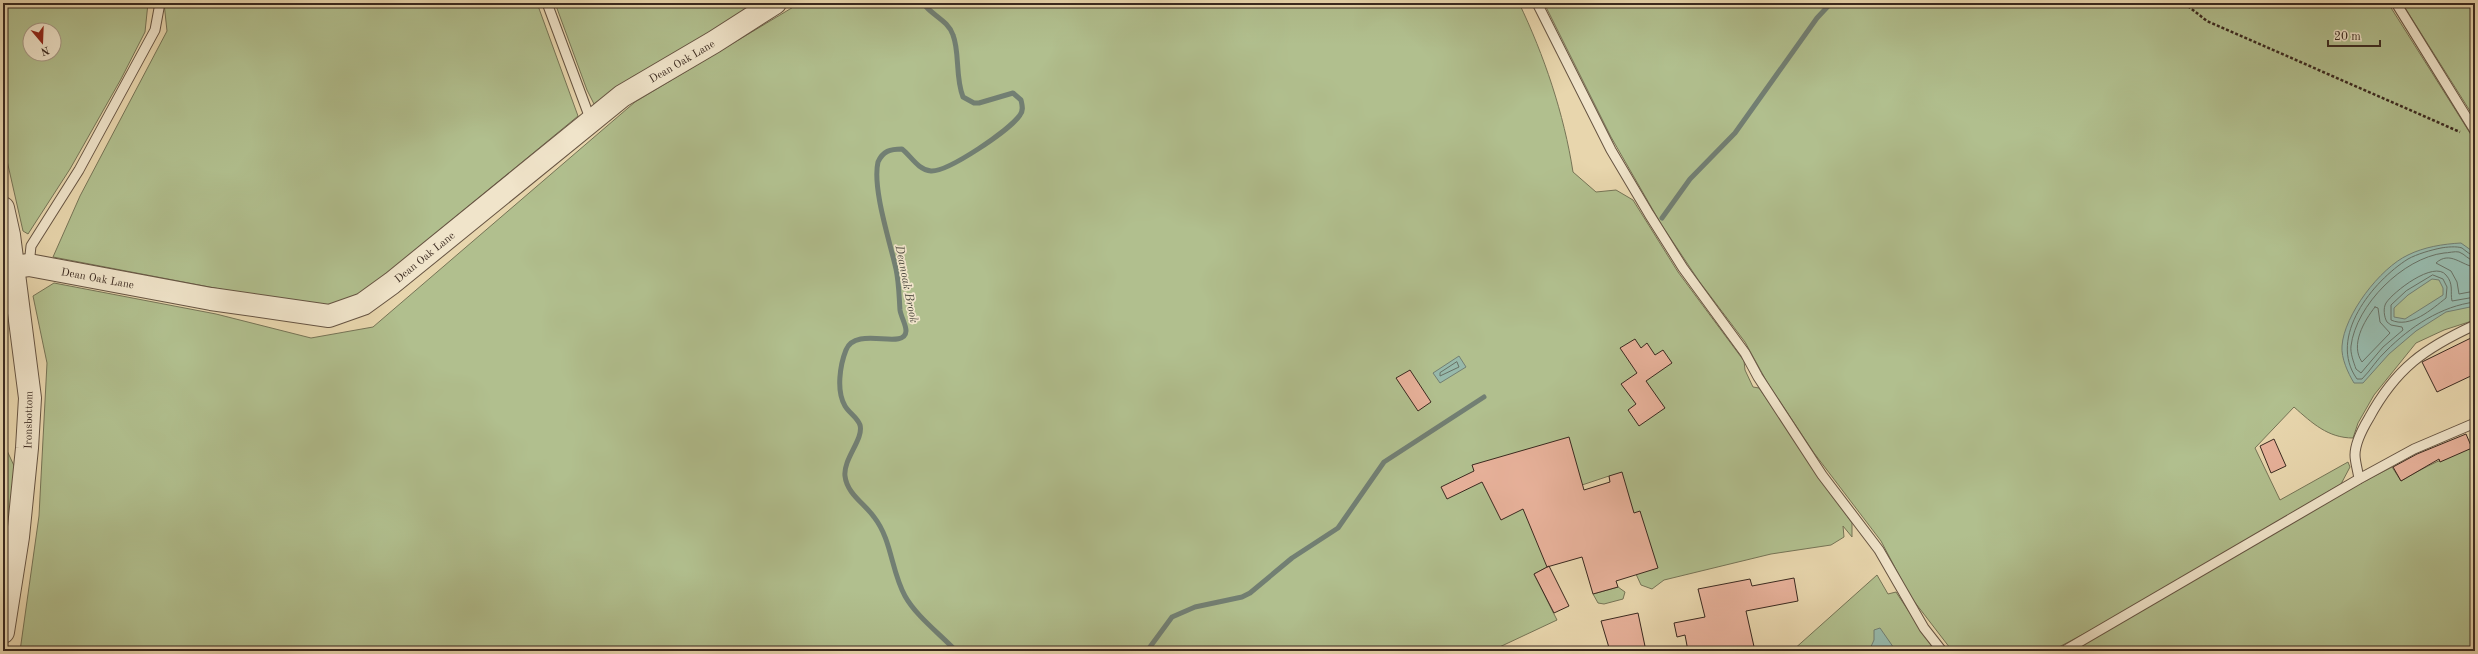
<svg xmlns="http://www.w3.org/2000/svg" width="2478" height="654" font-family="'Old Standard TT',serif">
<style>
.green{fill:#b1bf8e;stroke:#767456;fill-rule:evenodd}
.water{fill:#97b9ab;stroke:#727f73;fill-rule:evenodd}
.lines{fill:none;stroke-linecap:round;stroke-linejoin:round}
.shore{stroke:#687165;stroke-width:1}
.stream{stroke:#727f73;stroke-width:5}
.building{fill:#e7b19a;stroke:#3a291f}
.service-casing{stroke:#665442;stroke-width:11}
.tertiary-casing{stroke:#665442;stroke-width:24}
.path{stroke:#3a291f;stroke-width:2.5;stroke-dasharray:3 2;stroke-linecap:butt}
.service{stroke:#f0e4ca;stroke-width:9}
.tertiary{stroke:#f0e4ca;stroke-width:22}
.labels{text-anchor:middle;stroke-width:3.5;stroke-linejoin:round;paint-order:stroke}
.street-label{font-size:11px;fill:#3a291f;stroke:#f0e4ca}
.water-label{font-size:12px;font-style:italic;fill:#514d42;stroke:#f0e4ca}
</style>
<rect width="100%" height="100%" fill="#e8d6ad"/>
<filter id="stains"><feTurbulence type="fractalNoise" baseFrequency=".005" numOctaves="4"/><feColorMatrix values="0 0 0 0 .2 0 0 0 0 .09 0 0 0 0 .02 0 0 0 .5 -.17"/></filter>
<radialGradient id="worn" r=".72"><stop offset=".6" stop-color="#630" stop-opacity="0"/><stop offset="1" stop-color="#630" stop-opacity=".3"/></radialGradient>
<path class="green" d="M3,3h145l-3,29 -24,47 -51,90 -42,65 -5,-3 -20,-88zM30,30h24v24h-24z
M164,3h373l41,113 -198,163 -33,24 -28,5 -266,-51 27,-61 87,-165z
M555,3h201l-66,44 -58,30 -38,27 -7,-14z
M800,3h719c25,52 45,111 54,169l23,20 20,-2 17,10 45,72 66,89 1,9 8,17 6,1 93,135v14l-9,-11 1,11 -13,8 -60,9 -107,26 -12,9 -11,-4 -10,-22 4,-2 -26,-85 -42,14 -22,62 4,14 -15,8 23,46 -66,31h-1471l19,-135 8,-153 -14,-67 21,-13 162,31 95,24 62,-11 262,-225z
M1544,3h844l87,138v179l-31,10 -28,13 -42,52 -16,28 -5,15c-25,0 -41,-15 -59,-31l-39,41 25,52 68,-38 2,5 -9,17 -231,136 -51,27 -15,4h-88l-6,-3 -40,-52 -29,-55 -67,-88 -47,-71 -22,-40 -46,-61 -38,-57 -50,-87z
M2402,3h73v116z
M3,442l13,28 -13,91z
M2475,447v204h-402l273,-160 46,-24 9,14c23,-14 48,-26 74,-34z
M1877,575l11,19 8,-2 39,59h-143z
M1618,587l7,5 -2,7 -19,5 -6,-1 -5,-9z"/>
<path class="water" d="M2461,243l14,10v53l-29,6 -30,19 -27,23 -26,29h-9c-6,-10 -13,-25 -12,-37 2,-31 38,-78 66,-91 16,-8 35,-11 53,-12zM2432,279l7,1 4,8v7l-38,24 -11,-2v-9l14,-13z
M1459,356l7,11 -26,16 -7,-10z
M1880,628l16,23h-27l5,-11v-10z"/>
<g class="lines">
<path class="shore" d="M2475,256c-5,-1 -9,-5 -13,-8 -5,-2 -16,-1 -21,0 -10,2 -24,6 -33,11 -35,22 -81,78 -51,120h5c9,-9 15,-20 24,-28 24,-24 55,-45 89,-49
M2475,261c-7,-1 -10,-7 -16,-9 -4,-1 -11,1 -15,1 -41,5 -88,52 -93,93 -1,7 3,17 5,23l5,4 22,-26 20,-17 -1,-3 -11,-2 -4,-3c-3,-5 -4,-14 -1,-19 7,-11 48,-43 60,-28 8,9 4,17 6,26l23,-4
M2475,267c-13,-1 -25,-17 -39,-4l15,8 6,11 2,12 16,-3
M2433,275l10,4 4,8 -1,11c-14,11 -36,31 -55,22v-15l15,-14z
M2375,307l3,1 2,14 10,11 -28,29c-12,-17 2,-41 13,-55z
M1457,362l2,5 -19,9v-3z"/>
<path class="stream" d="M923,3c8,12 25,17 30,32 7,18 2,42 10,62l11,6h5l34,-10 8,7c1,5 3,10 -1,15 -10,15 -72,57 -89,56 -13,-1 -20,-15 -29,-22 -12,0 -19,2 -24,13 -6,26 12,80 18,107 3,14 3,27 4,41 1,7 6,14 6,21 -1,20 -50,-6 -60,19 -6,15 -10,41 -1,56 4,7 12,11 15,19 4,14 -17,34 -15,51 2,18 20,28 29,41 18,23 17,54 31,79 11,20 35,38 51,55
M1662,218l28,-39 45,-46 82,-115 14,-15
M1147,651l25,-34 23,-10 47,-10 8,-4 42,-35 46,-30 46,-66 100,-65"/>
</g>
<path class="building" d="M2475,336v38l-38,18 -15,-30z
M1635,339l6,9 6,-5 8,12 8,-5 9,13 -26,18 19,27 -26,18 -11,-16 8,-6 -15,-20 16,-11 -17,-25z
M1410,370l21,32 -13,9 -22,-33z
M2466,434l6,14 -32,14 -1,-3 -38,22 -8,-14 24,-13z
M1569,437l15,53 26,-8 -1,-6 13,-4 12,41 6,-2 18,57 -42,13 2,6 -25,7 -11,-37 -35,10 -24,-58 -22,11 -19,-38 -35,17 -6,-12 33,-16 -2,-6z
M2274,439l12,27 -15,7 -11,-27z
M1549,566l20,40 -15,7 -20,-39z
M1794,578l4,23 -52,10 9,40h-67l-3,-16 -8,2 -3,-14 31,-6 -7,-28 52,-10 2,7z
M1638,613l8,38h-36l-9,-30z"/>
<g class="lines">
<g class="service-casing">
<path id="service" d="M547,3l44,118
M1537,3l74,147 38,64 34,54 62,85 13,24 64,98 57,75 45,78 18,23
M2396,3l79,128
M29,265l2,-19 48,-76 76,-140 5,-27
M2359,479c-1,-8 -4,-17 -4,-24 0,-13 8,-27 14,-37 27,-50 56,-70 106,-93
M2064,651l295,-172 55,-30 61,-26"/>
</g>
<g class="tertiary-casing">
<g id="tertiary">
<path d="M3,208l6,27 21,163 -3,50 -9,89 -15,95"/>
<path id="s1" d="M13,267l16,-2 182,34 118,17 34,-12 29,-21 230,-187 92,-54 61,-39"/>
</g>
</g>
<path class="path" d="M2184,3l23,18 253,111"/>
<use href="#service" class="service"/>
<use href="#tertiary" class="tertiary"/>
</g>
<g class="labels">
<g class="street-label">
<text dy="4" stroke="none"><textPath href="#s1" startOffset="758">Dean Oak Lane</textPath></text>
<text dy="4" stroke="none"><textPath href="#s1" startOffset="434">Dean Oak Lane</textPath></text>
<text dy="4" stroke="none"><textPath href="#s1" startOffset="86">Dean Oak Lane</textPath></text>
<text transform="translate(28 420) rotate(-89)" y="4">Ironsbottom</text>
</g>
<g class="water-label">
<text transform="translate(907 284) rotate(79)" y="4">Deanoak Brook</text>
</g>
</g>
<rect width="2478" height="654" fill="none" stroke="#e8d6ad" stroke-width="16"/>
<rect x="4" y="4" width="2470" height="646" fill="none" stroke="#3a291f" stroke-width="2"/>
<rect x="8" y="8" width="2462" height="638" fill="none" stroke="#3a291f"/>
<g transform="translate(42 42) rotate(161)"><circle r="19" fill="#f0e4ca" stroke="#a79986"/>
<path d="M0-3L7 15L0 10L-7 15Z" fill="#8f2418"/>
<text y="-6" font-size="11" font-weight="bold" text-anchor="middle" fill="#3a291f">N</text>
</g>
<path d="M2328 40v6h52v-6" fill="none" stroke="#3a291f" stroke-width="2"/>
<text x="2334" y="40" font-size="12" fill="#3a291f" stroke="#f0e4ca" stroke-width="3" paint-order="stroke">20 m</text>
<rect width="100%" height="100%" filter="url(#stains)"/>
<rect width="100%" height="100%" fill="url(#worn)"/>
</svg>
